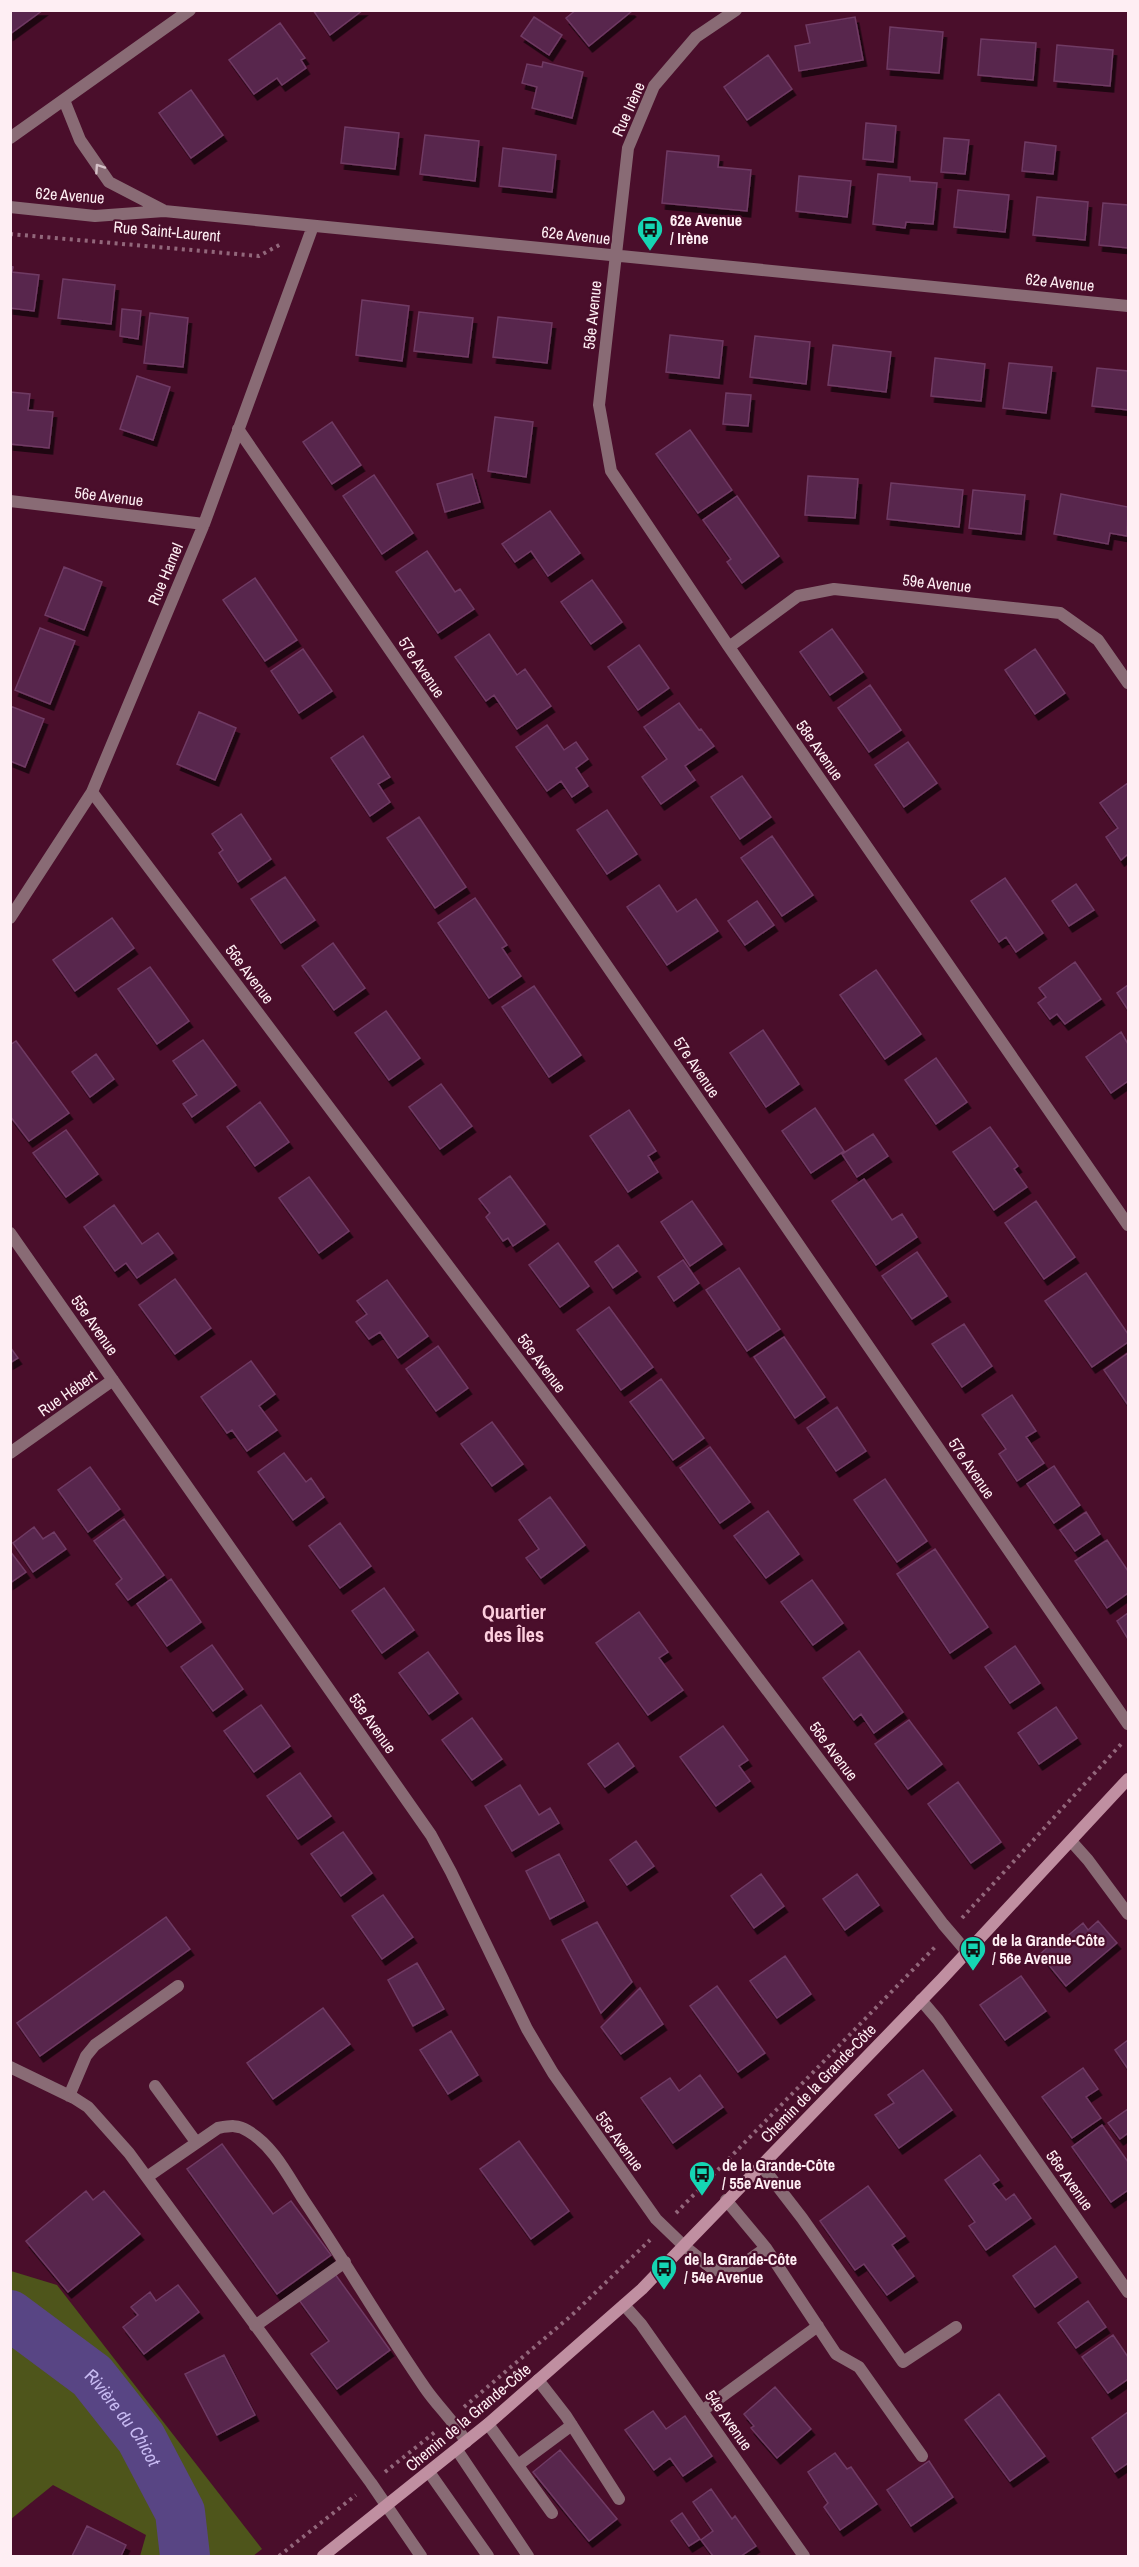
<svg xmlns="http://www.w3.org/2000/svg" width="1139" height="2567" font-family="'Archivo Narrow',sans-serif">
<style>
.green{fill:#4e551b}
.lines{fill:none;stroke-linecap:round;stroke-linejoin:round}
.river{stroke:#584584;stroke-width:50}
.building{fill:#58254e;stroke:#6f3a63;stroke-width:1.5;filter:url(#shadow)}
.path{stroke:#92677b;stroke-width:4;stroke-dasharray:3 4.5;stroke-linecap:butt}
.lane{stroke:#896b75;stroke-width:12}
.street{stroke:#896b75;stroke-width:12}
.secondary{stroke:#c08fa1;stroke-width:12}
.oneway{stroke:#d5c0c7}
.labels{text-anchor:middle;stroke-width:4.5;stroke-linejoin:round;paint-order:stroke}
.street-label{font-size:16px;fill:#feeef3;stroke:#4a0e2b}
.poi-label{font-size:16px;font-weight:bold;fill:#feeef3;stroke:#4a0e2b;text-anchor:start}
.water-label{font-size:18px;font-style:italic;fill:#c8bbf3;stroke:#4a0e2b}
.quarter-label{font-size:20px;font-weight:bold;fill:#fdcede;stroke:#4a0e2b}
</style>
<defs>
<filter id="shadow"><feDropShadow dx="3.5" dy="6" stdDeviation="0" flood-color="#0009"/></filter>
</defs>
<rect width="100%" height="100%" fill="#4a0e2b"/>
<path class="green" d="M11,2271l46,14 205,264 -9,7h-113l6,-21 -93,-50 -42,34z"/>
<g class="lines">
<path class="river" id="s1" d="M10,2315l82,61 49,62 39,74 5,44"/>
</g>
<path class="building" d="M10,10h33l-33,24z
M313,10h50l-33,25z
M576,10h55l1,1 -43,35 -23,-28z
M534,17l28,18 -13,20 -28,-19z
M855,17l8,43 -64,11 -4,-25 15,-3 -4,-18z
M280,23l25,35 -4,2 5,8 -24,17 -5,-7 -23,16 -25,-34z
M890,27l53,5 -4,41 -52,-4z
M981,39l55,4 -3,37 -55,-5z
M1057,45l56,5 -3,36 -56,-5z
M768,55l24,34 -45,31 -23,-33z
M543,62l40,10 -11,46 -40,-10 5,-21 -15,-4 5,-19 15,3z
M191,90l32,45 -32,23 -32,-45z
M866,123l30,3 -3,36 -30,-3z
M345,127l54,6 -4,36 -54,-6z
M425,135l54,6 -4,40 -55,-7z
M944,138l25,2 -4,34 -24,-2z
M1025,142l31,4 -3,28 -31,-3z
M503,148l53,7 -4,37 -53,-6z
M667,151l52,5 -1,11 33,3 -4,41 -85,-8z
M878,174l32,3v4l27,2 -4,41 -27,-2 -1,6 -32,-4z
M799,176l52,5 -4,36 -51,-6z
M958,190l51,5 -4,37 -51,-5z
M1037,197l51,5 -3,38 -52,-5z
M1103,203l25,2v43l-29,-3z
M10,266l3,1 -1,5 27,3 -5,36 -24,-3z
M63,279l52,6 -4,39 -53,-6z
M362,300l47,6 -7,55 -46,-6z
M122,309l19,2 -3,28 -18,-3z
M419,312l54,6 -5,39 -54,-6z
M150,313l38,5 -5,49 -39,-4z
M498,317l54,6 -5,40 -54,-6z
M670,335l53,6 -4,37 -53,-6z
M755,336l55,6 -4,42 -56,-7z
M833,345l58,7 -5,40 -58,-7z
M935,358l50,6 -4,37 -50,-5z
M1009,363l43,4 -6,46 -43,-5z
M1097,368l31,3v39l-36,-4z
M137,376l33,11 -17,53 -33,-11z
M10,392l20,2 -2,16 25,2 -4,36 -39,-4z
M726,393l25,2 -3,31 -25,-2z
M495,417l38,5 -7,55 -38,-6z
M332,422l29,43 -29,19 -29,-42z
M690,430l42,60 -34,23 -42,-59z
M472,474l8,28 -35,10 -8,-28z
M374,475l39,58 -31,21 -39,-58z
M808,476l50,3 -3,39 -50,-3z
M891,483l72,7 -4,37 -72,-8z
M973,490l52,5 -4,39 -52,-6z
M1061,494l67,13 -1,29 -17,-3 -2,11 -54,-10z
M737,496l42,60 -37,27 -15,-21 4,-3 -28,-39z
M550,511l30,42 -32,23 -17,-25 -16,11 -13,-18z
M427,551l28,41 5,-3 14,20 -36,24 -42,-61z
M64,567l38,15 -18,48 -39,-15z
M255,578l42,62 -32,21 -42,-61z
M592,580l30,42 -31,22 -30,-42z
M40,628l35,13 -25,63 -35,-14z
M832,629l31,43 -33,23 -30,-43z
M489,634l28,41 8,-6 26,37 -34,23 -23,-34 -8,6 -31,-44z
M639,645l30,43 -31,22 -30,-43z
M303,649l29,42 -33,22 -28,-42z
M1035,649l30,44 -30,21 -30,-44z
M870,685l31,45 -32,22 -31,-44z
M679,703l20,27 2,-1 13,17 -29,20 10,14 -34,24 -19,-27 25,-18 -23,-32z
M10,706l34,13 -19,48 -15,-6z
M199,712l37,16 -21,52 -38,-16z
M547,725l17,25 12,-8 12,17 -12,9 12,18 -16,11 -11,-16 -14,10 -31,-44z
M363,736l27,41 -12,7 12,18 -20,14 -39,-58z
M908,742l29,41 -33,24 -29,-42z
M742,776l29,41 -31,22 -29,-42z
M1128,783v71l-7,6 -15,-23 12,-9 -18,-25z
M607,810l30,44 -30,20 -30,-44z
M241,814l30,45 -33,23 -19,-29 4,-3 -11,-16z
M419,817l47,70 -31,21 -48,-70z
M772,836l41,59 -31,21 -41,-58z
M285,877l30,43 -34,23 -30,-44z
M1005,878l38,55 -27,19 -10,-15 -7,5 -28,-41z
M1076,884l18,26 -25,16 -17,-25z
M659,885l18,27 19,-13 22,32 -51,34 -40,-58z
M475,898l32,47 -5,3 19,28 -32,22 -51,-75z
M757,901l17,24 -29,20 -17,-24z
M112,918l22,30 -59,43 -22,-31z
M333,943l32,45 -31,22 -32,-44z
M1075,962l26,37 -36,25 -8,-10 -7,5 -12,-16 8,-6 -7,-9z
M150,967l39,54 -32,23 -39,-55z
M876,970l45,64 -36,25 -45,-64z
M1128,985v25l-11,-17z
M534,986l47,69 -32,22 -47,-70z
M386,1011l34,47 -31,22 -34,-47z
M763,1030l36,54 -33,23 -36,-54z
M1121,1032l7,12v37l-17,12 -25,-36z
M203,1040l33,45 -44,32 -9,-13 14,-9 -24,-34z
M16,1041l53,72 -40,28 -19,-25v-71z
M96,1054l18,25 -24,18 -18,-25z
M936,1058l31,44 -31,22 -31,-44z
M441,1084l31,42 -32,23 -31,-42z
M260,1102l29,40 -34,24 -28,-39z
M815,1108l29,43 -33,22 -29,-42z
M629,1110l27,41 -8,5 10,16 -30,20 -38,-56z
M990,1127l28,39 -4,3 13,18 -33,23 -41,-58z
M66,1130l32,44 -32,23 -33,-44z
M873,1134l15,22 -31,21 -15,-23z
M510,1176l35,48 -32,22 -5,-8 -5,3 -17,-24 4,-4 -11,-14z
M309,1177l40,54 -30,22 -40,-55z
M864,1179l28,41 10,-6 15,23 -41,28 -44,-64z
M692,1201l30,43 -32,22 -29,-44z
M1036,1201l39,56 -31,22 -39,-56z
M114,1205l28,39 16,-11 15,20 -36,25 -11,-15 -11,8 -31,-44z
M558,1243l31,43 -29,21 -31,-42z
M618,1245l19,26 -24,17 -18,-26z
M917,1252l30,44 -35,23 -30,-43z
M683,1260l16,23 -25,18 -16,-24z
M739,1268l41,61 -33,22 -41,-61z
M1086,1273l42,61v8l-36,25 -47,-66z
M175,1279l36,49 -36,26 -36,-49z
M387,1280l41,56 -30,22 -18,-26 -11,7 -13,-17 11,-8 -10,-13z
M609,1307l44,60 -32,23 -44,-60z
M964,1324l28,42 -30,21 -30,-43z
M784,1337l41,60 -30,21 -41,-61z
M438,1346l30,42 -32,23 -30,-42z
M10,1347l8,11 -8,5z
M1128,1353v52l-24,-35z
M251,1361l24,33 -16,12 18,24 -30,21 -15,-21 -5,3 -26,-36z
M661,1379l43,59 -31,22 -43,-58z
M1012,1395l24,36 -10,6 18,26 -27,18 -18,-27 7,-5 -24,-34z
M837,1407l29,44 -30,20 -29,-43z
M492,1422l31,42 -31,22 -31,-42z
M710,1447l40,55 -30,21 -40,-55z
M284,1453l22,29 5,-4 13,19 -31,23 -35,-48z
M1054,1466l26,39 -26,18 -27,-39z
M90,1467l30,42 -32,23 -30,-42z
M885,1479l42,62 -30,21 -43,-62z
M550,1497l35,48 -44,33 -15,-20 13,-9 -20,-29z
M768,1511l31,43 -33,24 -32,-42z
M1086,1512l14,22 -25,17 -15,-21z
M124,1519l40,56 -36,25 -12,-16 6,-5 -28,-38z
M340,1523l31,43 -31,22 -31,-42z
M34,1527l9,12 11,-7 12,17 -33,23 -20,-29z
M1107,1540l21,31v22l-21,15 -32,-47z
M935,1549l53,78 -38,26 -53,-79z
M10,1551l16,21 -16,11z
M171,1579l30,43 -34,24 -30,-42z
M812,1580l31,43 -30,22 -32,-43z
M384,1588l30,42 -32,23 -30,-42z
M639,1612l29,40 -9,6 24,32 -35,25 -52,-72z
M1128,1613v26l-11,-18z
M212,1645l31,44 -30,22 -32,-44z
M1015,1646l25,37 -30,20 -25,-36z
M859,1651l44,61 -29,21 -13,-19 -7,6 -31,-42z
M428,1652l30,41 -29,21 -30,-41z
M261,1705l29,41 -36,26 -30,-41z
M1056,1707l21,31 -38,26 -21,-31z
M472,1718l30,41 -30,21 -30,-40z
M909,1720l33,44 -34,25 -33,-45z
M723,1726l25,34 -9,6 11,15 -34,25 -36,-49z
M618,1743l16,23 -29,21 -17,-23z
M300,1773l31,43 -33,23 -31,-43z
M958,1782l43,60 -30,21 -43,-59z
M520,1785l19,30 11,-7 9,15 -47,28 -27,-45z
M343,1832l29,41 -31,23 -30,-42z
M636,1841l18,25 -27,19 -17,-25z
M559,1854l25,47 -34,18 -24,-48z
M761,1874l23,32 -30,22 -23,-32z
M857,1874l22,31 -34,25 -22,-31z
M383,1895l30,42 -31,22 -30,-43z
M166,1917l24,32 -150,107 -23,-33z
M1098,1921l19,22 -51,43 -26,-32 22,-19 3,3 18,-15 5,7z
M597,1922l35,60 -31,31 -39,-73z
M785,1956l26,38 -34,24 -27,-37z
M417,1963l27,46 -31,17 -25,-46z
M1021,1976l25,35 -41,29 -25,-35z
M717,1986l48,67 -27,19 -48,-66z
M640,1988l23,36 -42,30 -20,-27z
M323,2008l27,36 -77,55 -26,-36z
M451,2031l27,44 -30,19 -28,-44z
M1128,2040v29l-13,-19z
M1083,2068l15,21 -12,8 15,21 -29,20 -30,-41z
M923,2070l29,40 -53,38 -24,-33 19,-12 -6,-8z
M700,2075l23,32 -50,36 -32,-45 29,-20 9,13z
M1128,2109v24l-8,6 -12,-16z
M1102,2125l26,37v28l-17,12 -39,-55z
M519,2141l50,70 -38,28 -51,-70z
M222,2144l51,70 18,-13 40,54 -54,39 -90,-125z
M980,2155l19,25 -6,4 13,16 8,-6 17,24 -45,32 -17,-24 6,-4 -30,-42z
M868,2186l37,50 -13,9 22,31 -27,19 -23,-31 -9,6 -35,-49z
M86,2191l7,9 11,-9 36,43 -72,58 -42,-51z
M1055,2246l22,31 -42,30 -22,-31z
M335,2274l55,76 -53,39 -26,-35 18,-13 -30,-41z
M178,2285l21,27 -55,42 -21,-27 15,-12 -7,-8 19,-15 6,9z
M1088,2301l18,26 -30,21 -18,-25z
M1113,2335l15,22v22l-20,14 -26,-36z
M224,2355l31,60 -38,20 -32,-61z
M775,2387l36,42 -34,29 -26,-30 3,-2 -10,-12z
M999,2394l46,62 -35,25 -45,-61z
M653,2411l13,18 19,-13 27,40 -29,20 -13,-18 -16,12 -29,-40z
M1128,2412v51l-13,9 -23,-34z
M560,2450l57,69 -28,22 -56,-69z
M835,2453l12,16 4,-2 26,37 -37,26 -16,-23 4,-4 -20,-31z
M929,2461l24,36 -42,29 -24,-36z
M711,2489l21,30 3,-3 21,30 -15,10h-28l-12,-16 12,-9 -20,-29z
M682,2513l18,26 -11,7 -18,-25z
M87,2526l39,19 -5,11h-49z"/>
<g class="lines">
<path class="path" d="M10,234l249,22 22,-12
M962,1918l161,-176
M676,2213l261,-268
M464,2407l108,-92 78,-75
M385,2472l50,-40
M279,2556l77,-61"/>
<path class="lane" d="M10,2067l64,31 14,9 41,46 242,330 50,73
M155,2086l41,56
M69,2096l17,-40 9,-11 83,-59
M761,2165l41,53 101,144 53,-35
M147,2177l71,-49c11,-2 20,-4 30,3 26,15 41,47 57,71 41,61 78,125 120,186 13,19 30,34 41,54
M684,2246l26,21 15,7 11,-5 30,-21 -40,-48
M766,2248l70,106 23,13 63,89
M255,2326l90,-64
M538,2380l28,36 53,83
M702,2411l116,-85
M488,2424l64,89
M457,2450l71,106
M518,2465l54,-40
M429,2472l59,84"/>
<path class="street" d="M736,10l-40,27 -42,49 -26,62 -29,257 12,66 118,176 399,578
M64,100l16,40 29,42 54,28
M10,138l180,-128
M10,207l85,9 69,-5 964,95
M238,429l890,1295
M10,501l194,23
M729,647l69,-51 36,-7 226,24 38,27 30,43
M92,792l851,1132 24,28
M10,918l82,-126 112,-268 109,-298
M10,1233l421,602 20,37 76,157 26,44 103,146 28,27
M10,1453l103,-73
M1071,1841l17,19 40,54
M921,2000l17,20 190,272
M624,2305l17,19 163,232"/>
<path class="secondary" d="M323,2556l165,-132 154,-135 300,-310 186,-200"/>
</g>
<defs><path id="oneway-chevron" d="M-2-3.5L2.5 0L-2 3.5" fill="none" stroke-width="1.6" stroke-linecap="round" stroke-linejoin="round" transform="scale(1.5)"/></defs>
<use class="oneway" href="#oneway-chevron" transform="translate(99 168) rotate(-124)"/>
<defs>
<g id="bus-pin" transform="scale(1.35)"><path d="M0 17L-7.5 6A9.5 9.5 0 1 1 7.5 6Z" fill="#15d5b3" stroke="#4a0e2b"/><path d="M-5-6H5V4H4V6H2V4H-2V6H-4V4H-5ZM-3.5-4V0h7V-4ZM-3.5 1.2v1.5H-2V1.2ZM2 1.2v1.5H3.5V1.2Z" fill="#111"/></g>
</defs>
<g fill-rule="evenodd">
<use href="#bus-pin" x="650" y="229"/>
<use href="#bus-pin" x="973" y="1949"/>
<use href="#bus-pin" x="702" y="2174"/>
<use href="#bus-pin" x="664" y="2268"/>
</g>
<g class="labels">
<g class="street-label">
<text transform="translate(628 109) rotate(-66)" y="6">Rue Irène</text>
<text transform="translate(70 195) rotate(4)" y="6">62e Avenue</text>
<text transform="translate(167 231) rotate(5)" y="6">Rue Saint-Laurent</text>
<text transform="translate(576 235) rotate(6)" y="6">62e Avenue</text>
<text transform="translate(1060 282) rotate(6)" y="6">62e Avenue</text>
<text transform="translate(592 315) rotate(-84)" y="6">58e Avenue</text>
<text transform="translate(109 496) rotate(7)" y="6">56e Avenue</text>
<text transform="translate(165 574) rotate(-67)" y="6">Rue Hamel</text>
<text transform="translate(937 583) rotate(6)" y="6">59e Avenue</text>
<text transform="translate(422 667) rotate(56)" y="6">57e Avenue</text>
<text transform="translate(820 750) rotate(55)" y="6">58e Avenue</text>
<text transform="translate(250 974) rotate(53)" y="6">56e Avenue</text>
<text transform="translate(697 1067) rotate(56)" y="6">57e Avenue</text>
<text transform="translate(95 1325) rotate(55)" y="6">55e Avenue</text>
<text transform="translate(542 1363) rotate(53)" y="6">56e Avenue</text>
<text transform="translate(67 1393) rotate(-35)" y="6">Rue Hébert</text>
<text transform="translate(972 1468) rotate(56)" y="6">57e Avenue</text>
<text transform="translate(373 1723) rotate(55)" y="6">55e Avenue</text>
<text transform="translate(834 1751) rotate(53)" y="6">56e Avenue</text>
<text transform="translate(818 2083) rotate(-46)" y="6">Chemin de la Grande-Côte</text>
<text transform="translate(620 2141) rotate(54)" y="6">55e Avenue</text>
<text transform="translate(1070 2180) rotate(55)" y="6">56e Avenue</text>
<text transform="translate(468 2417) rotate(-40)" y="6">Chemin de la Grande-Côte</text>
<text transform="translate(729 2420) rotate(55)" y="6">54e Avenue</text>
</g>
<g class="poi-label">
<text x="670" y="226">62e Avenue<tspan x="670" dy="18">/ Irène</tspan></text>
<text x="992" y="1946">de la Grande-Côte<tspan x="992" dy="18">/ 56e Avenue</tspan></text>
<text x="722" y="2171">de la Grande-Côte<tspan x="722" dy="18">/ 55e Avenue</tspan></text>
<text x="684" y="2265">de la Grande-Côte<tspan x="684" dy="18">/ 54e Avenue</tspan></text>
</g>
<g class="water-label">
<text dy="6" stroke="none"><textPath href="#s1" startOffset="154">Rivière du Chicot</textPath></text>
</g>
<g class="quarter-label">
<text x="514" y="1619">Quartier<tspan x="514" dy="23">des Îles</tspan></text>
</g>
</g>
<rect width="1139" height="2567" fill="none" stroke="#feeef3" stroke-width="24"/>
</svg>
